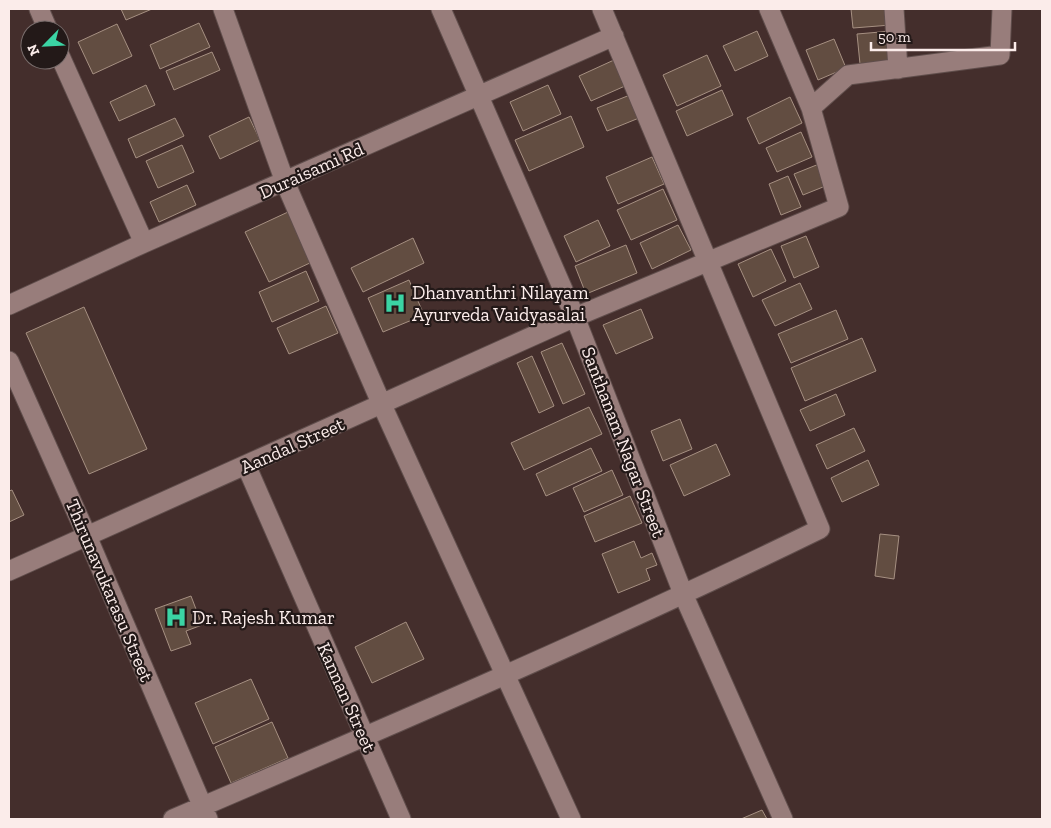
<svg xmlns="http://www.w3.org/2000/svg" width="1051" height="828" font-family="'Zilla Slab',serif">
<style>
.building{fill:#624d41;stroke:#a69082}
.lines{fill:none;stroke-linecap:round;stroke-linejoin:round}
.minor-casing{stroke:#604e4c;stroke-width:21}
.minor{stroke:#987d7b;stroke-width:19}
.labels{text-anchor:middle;stroke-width:4.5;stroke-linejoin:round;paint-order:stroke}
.street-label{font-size:19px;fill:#fbecea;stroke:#231918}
.poi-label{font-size:19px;fill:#fbecea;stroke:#231918;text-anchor:start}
</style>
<rect width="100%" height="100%" fill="#442e2c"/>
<path class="building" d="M121,9h31l-26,11z
M851,9h39l1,16 -38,3z
M199,23l11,24 -50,22 -10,-24z
M117,24l15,32 -39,18 -15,-32z
M757,31l11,25 -33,15 -12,-25z
M892,31l3,29 -35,4 -3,-30z
M834,39l12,29 -28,12 -12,-30z
M212,52l8,18 -46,20 -8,-19z
M707,55l14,31 -44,20 -14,-31z
M614,60l11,26 -34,15 -12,-25z
M146,85l9,20 -36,16 -9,-19z
M548,85l13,29 -38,17 -13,-29z
M722,90l11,25 -46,21 -11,-25z
M630,95l9,23 -32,13 -10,-23z
M790,97l12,26 -43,21 -12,-26z
M571,116l13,31 -55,24 -14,-31z
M249,117l11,23 -40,19 -11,-23z
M175,118l9,18 -48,22 -8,-19z
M801,132l11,25 -35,15 -11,-24z
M182,145l12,27 -36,16 -12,-27z
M652,157l12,27 -46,20 -12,-27z
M819,164l9,21 -25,10 -9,-21z
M788,176l13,31 -20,8 -12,-31z
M187,185l9,20 -37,17 -9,-20z
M663,189l14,31 -46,20 -14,-30z
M288,212l24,50 -43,20 -24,-50z
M598,220l12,26 -34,16 -12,-26z
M678,225l13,25 -39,19 -12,-26z
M806,236l13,31 -25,11 -13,-32z
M413,238l11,25 -61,29 -12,-24z
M626,245l11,28 -51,21 -11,-28z
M771,249l15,32 -33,16 -15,-33z
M306,271l13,30 -47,21 -13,-30z
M409,280l15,35 -41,17 -15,-34z
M800,283l12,26 -37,17 -13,-26z
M326,306l12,27 -49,21 -12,-26z
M84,307l63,142 -58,25 -63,-141z
M641,309l12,29 -37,16 -13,-29z
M836,310l12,29 -57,24 -13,-29z
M862,338l14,33 -71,30 -14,-33z
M562,343l23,51 -22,10 -22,-52z
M532,356l22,50 -15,7 -22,-50z
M836,394l9,21 -35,16 -10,-21z
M589,407l13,27 -78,36 -13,-27z
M680,419l12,30 -29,12 -12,-30z
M854,428l11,23 -38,18 -11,-24z
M716,444l14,31 -46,21 -14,-31z
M591,448l11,23 -56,25 -10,-22z
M868,460l11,25 -37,17 -11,-24z
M612,470l11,25 -39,17 -11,-24z
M12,490l12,25 -15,7v-31z
M630,496l12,27 -47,19 -11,-26z
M880,534l19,2 -5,43 -19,-3z
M634,541l7,17 11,-5 5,12 -11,4 4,11 -32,13 -16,-39z
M191,596l11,29 -16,6 5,13 -20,7 -16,-42z
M406,622l18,37 -52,24 -17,-36z
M251,679l18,40 -56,25 -18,-41z
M272,722l16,36 -57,25 -16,-36z
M762,810l5,9h-26z"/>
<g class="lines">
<g class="minor-casing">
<path id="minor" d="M39,9l9,21
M223,9l62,173 97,223 189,414
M441,9l134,308 109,279 99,223
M769,9l42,99
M894,9l4,60
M60,56l84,187
M9,305l135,-62 470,-207
M9,361l78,175 121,283
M246,465l155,354
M9,571l566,-254 264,-110 -28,-99 37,-33 152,-20 2,-46
M173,819c217,-93 434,-186 647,-290l-218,-520"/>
</g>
<use href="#minor" class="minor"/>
</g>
<defs>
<g id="hospital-bare" transform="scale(1.725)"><path d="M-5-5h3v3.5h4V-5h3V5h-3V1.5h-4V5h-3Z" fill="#3bd4a4" stroke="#231918" stroke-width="2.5" paint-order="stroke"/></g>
</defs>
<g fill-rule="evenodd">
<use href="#hospital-bare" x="395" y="303"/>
<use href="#hospital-bare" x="176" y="617"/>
</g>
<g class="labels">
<g class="street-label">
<text transform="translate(311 170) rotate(-24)" y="7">Duraisami Rd</text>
<text transform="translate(624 442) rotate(69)" y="7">Santhanam Nagar Street</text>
<text transform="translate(292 445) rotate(-24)" y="7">Aandal Street</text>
<text transform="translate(110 590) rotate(67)" y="7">Thirunavukarasu Street</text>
<text transform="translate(347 697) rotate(66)" y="7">Kannan Street</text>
</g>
<g class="poi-label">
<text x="412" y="299">Dhanvanthri Nilayam<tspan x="412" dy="22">Ayurveda Vaidyasalai</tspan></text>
<text x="192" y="624">Dr. Rajesh Kumar</text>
</g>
</g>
<rect width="1051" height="828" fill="none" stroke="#fbecea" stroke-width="20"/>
<g transform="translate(45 45) rotate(246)"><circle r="24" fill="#231918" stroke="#796d6c"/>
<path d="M0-4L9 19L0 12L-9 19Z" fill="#3bd4a4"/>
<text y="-8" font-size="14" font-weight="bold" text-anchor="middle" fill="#fbecea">N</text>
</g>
<path d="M871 42v8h144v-8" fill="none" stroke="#fbecea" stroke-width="2.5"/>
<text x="878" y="42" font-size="15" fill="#fbecea" stroke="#231918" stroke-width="4" paint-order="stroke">50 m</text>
</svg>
